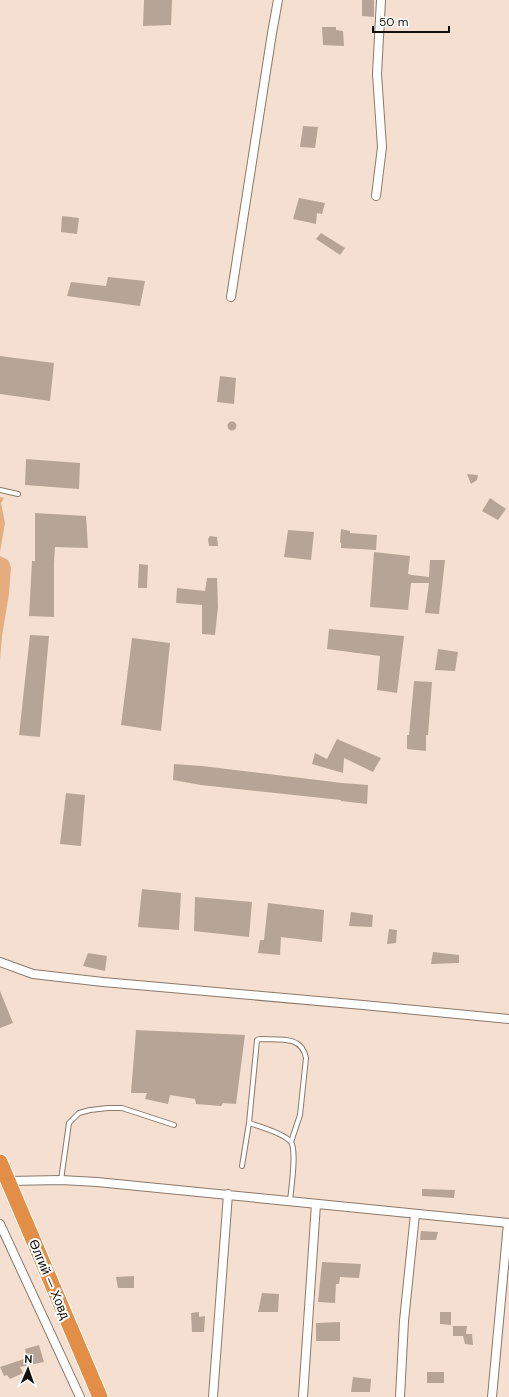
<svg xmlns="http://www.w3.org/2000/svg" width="509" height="1397" font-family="'DM Sans',sans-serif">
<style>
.green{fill:#e6ad81}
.building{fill:#b8a496}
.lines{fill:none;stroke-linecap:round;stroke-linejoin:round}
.lane-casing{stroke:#8b796b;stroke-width:6}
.street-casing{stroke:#8b796b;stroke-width:10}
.highway-casing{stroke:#fff;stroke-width:17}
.lane{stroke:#fff;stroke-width:4}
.street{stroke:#fff;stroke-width:8}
.highway{stroke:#e28e46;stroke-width:15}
.labels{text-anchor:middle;stroke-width:4;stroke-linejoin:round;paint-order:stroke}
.street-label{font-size:13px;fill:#16100a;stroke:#fff}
</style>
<rect width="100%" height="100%" fill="#f4dfd0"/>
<path class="green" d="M0,497l4,1 -3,5 4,20 -5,29z
M0,556l8,4 3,7 -2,27 -7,42 -2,25z"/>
<path class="building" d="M144,0h28l-1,25 -28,1z
M362,0h12v17l-12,-1z
M322,27h14v3l7,1 1,15 -21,-1z
M303,126l15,1 -3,21 -15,-1z
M299,198l26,5 -3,11 -5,-1 -1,11 -23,-5z
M62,216l17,2 -2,16 -16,-2z
M321,233l24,15 -5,7 -24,-16z
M108,277l37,4 -5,25 -73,-10 4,-14 35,4z
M0,356l54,7 -4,38 -50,-7z
M220,376l16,2 -2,26 -17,-2z
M227.5 426a4.5 4.5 0 1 1 9 0a4.5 4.5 0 1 1-9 0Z
M26,459l54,4 -1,26 -54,-4z
M467,474l11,1 -1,5 -6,4z
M490,498l16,11 -8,11 -16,-9z
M35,513l51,3 2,32 -33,-1 -1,16v54l-25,-1 3,-55h3z
M341,529l9,2v2l27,2 -1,15 -35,-2v-5l-1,-1z
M288,530l26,2 -3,28 -27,-3z
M210,536l7,1 1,9h-9l-1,-7z
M374,552l36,4 -2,18 4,1 17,2 1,-17h15l-6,54 -14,-1 4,-30h-18l-3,27 -38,-3z
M139,564l9,1 -1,23h-9z
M207,578h10l1,29 -3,28 -13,-1v-29l-26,-2 1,-15 28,3z
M329,629l75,7 -7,57 -20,-3 3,-34 -53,-7z
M30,635l19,1 -9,101 -21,-2z
M132,638l38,5 -9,88 -40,-6z
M438,649l20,3 -3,19 -20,-1z
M414,681l18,1 -4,53h-2v16l-19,-2v-14h2z
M337,739l44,19 -8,14 -29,-14 -1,15 -31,-9 3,-11 12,6z
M174,764l28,2 140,17 26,2 -1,19 -26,-3v-1l-140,-15 -28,-5z
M66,793l19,2 -4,51 -21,-2z
M142,889l39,4 -2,37 -41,-3z
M195,897l57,5 -3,35 -55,-6z
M268,903l56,7 -2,32 -41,-5 -1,18 -22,-2 2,-13h4z
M351,912l22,3 -1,12 -23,-1z
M389,929l8,1 -1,13 -9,1z
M433,952l26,3v8l-28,1z
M88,953l19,3 -2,15 -22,-5z
M0,991l13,32 -13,5z
M136,1030l109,5 -9,69 -13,-1 -2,3 -25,-2 -1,-5 -25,-4 -2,9 -23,-5 2,-6h-16z
M422,1189l33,1 -1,8 -32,-2z
M421,1231l17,1 -2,8h-16z
M322,1262l39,2 -2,14 -19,-1 -1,7h-3l-1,19 -17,-1z
M134,1276v12h-16l-2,-11z
M262,1293l17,1 -1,18h-20z
M199,1312v5l6,-1 -1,16h-12l-1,-19z
M440,1312h11v13l-11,-1z
M340,1322v19h-24v-18z
M453,1326h14l-1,8h6l1,11 -8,-1 -2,-8h-10z
M39,1345l5,17 -24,5 3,6 -13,6 -3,-4 -3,1 -4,-9 27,-9 -2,-9z
M427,1372h17v11h-17z
M353,1377l18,2 -1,13h-19z"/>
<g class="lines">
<g class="lane-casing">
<path id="lane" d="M0,490l18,4
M249,1123l8,-83 3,-1c19,1 42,-4 46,19l-6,57 -9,27
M242,1166l7,-43c10,3 36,11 42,19 6,9 0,47 -1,59
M61,1180l8,-57 10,-10 11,-3 18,-2h14l52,17"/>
</g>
<g class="street-casing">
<path id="street" d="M376,196l6,-49 -5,-73 4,-74
M231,297l41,-264 6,-33
M0,962l33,12 70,8 260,23 146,14
M8,1181l53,-1 36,2 412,41
M0,1224l80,173
M213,1397l15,-203
M303,1397l13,-193
M400,1397l4,-76 11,-107
M492,1397l16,-174"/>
</g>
<g class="highway-casing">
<path id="highway" d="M0,1162l100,235"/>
</g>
<use href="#lane" class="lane"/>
<use href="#street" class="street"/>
<use href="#highway" class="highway"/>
</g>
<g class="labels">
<g class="street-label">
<text transform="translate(50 1279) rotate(67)" y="5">Өлгий — Ховд</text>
</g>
</g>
<g transform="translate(28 1369) rotate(2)" stroke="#ffffff" stroke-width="3" paint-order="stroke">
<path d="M0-3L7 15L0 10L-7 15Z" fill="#16100a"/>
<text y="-6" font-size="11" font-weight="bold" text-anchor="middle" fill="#16100a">N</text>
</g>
<path d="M373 26v6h76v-6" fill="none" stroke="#16100a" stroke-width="2"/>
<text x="379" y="26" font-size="12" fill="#16100a" stroke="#ffffff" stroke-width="3" paint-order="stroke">50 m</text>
</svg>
